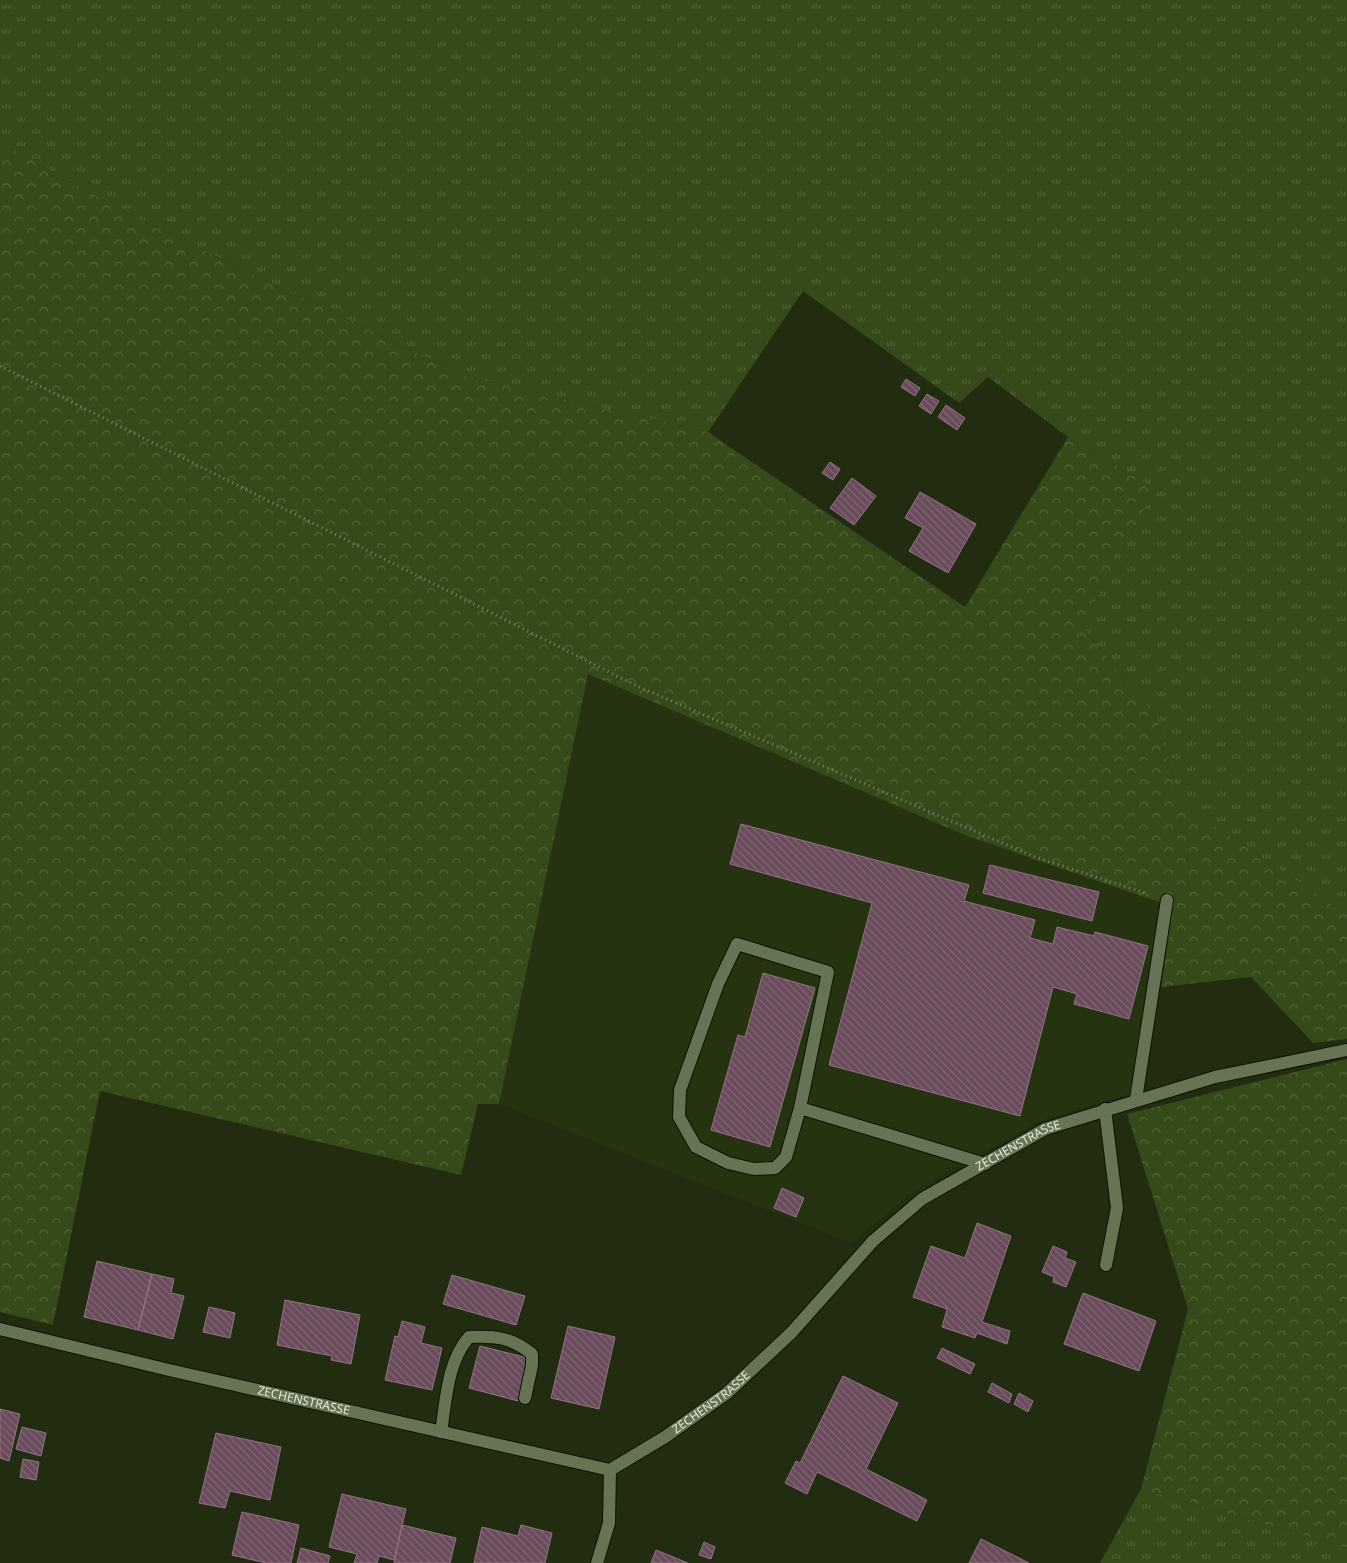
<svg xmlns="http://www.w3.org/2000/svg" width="1347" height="1563" font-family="'Noto Sans',sans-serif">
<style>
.built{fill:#253310}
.grass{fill:url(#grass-tufts)}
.forest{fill:url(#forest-crowns)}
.building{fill:url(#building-back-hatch);stroke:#957385}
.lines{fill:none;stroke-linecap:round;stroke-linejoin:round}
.lane-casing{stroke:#0a1400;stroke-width:14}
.street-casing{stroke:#0a1400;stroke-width:14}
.path{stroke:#7d8771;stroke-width:3;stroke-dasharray:1 4;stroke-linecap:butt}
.lane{stroke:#667455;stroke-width:12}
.street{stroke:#667455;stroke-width:12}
.labels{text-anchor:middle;stroke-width:5;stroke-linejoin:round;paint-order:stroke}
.street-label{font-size:12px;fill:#e3ebda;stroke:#182307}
</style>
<defs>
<pattern id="grass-tufts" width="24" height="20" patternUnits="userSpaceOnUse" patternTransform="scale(1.25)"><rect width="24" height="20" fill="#364a19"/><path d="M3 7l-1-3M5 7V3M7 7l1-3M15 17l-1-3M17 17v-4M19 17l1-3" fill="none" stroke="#53643a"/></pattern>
<pattern id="forest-crowns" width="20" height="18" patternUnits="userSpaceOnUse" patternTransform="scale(1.25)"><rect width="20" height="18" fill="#364a19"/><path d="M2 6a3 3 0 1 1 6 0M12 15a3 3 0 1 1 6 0" fill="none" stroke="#53643a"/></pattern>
<pattern id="building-back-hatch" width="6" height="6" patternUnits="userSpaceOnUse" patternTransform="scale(1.25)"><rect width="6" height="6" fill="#6a4b5c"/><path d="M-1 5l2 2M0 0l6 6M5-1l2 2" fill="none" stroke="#7f6573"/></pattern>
</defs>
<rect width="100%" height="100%" fill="#212c11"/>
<path class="built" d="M588,673l379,163 191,66 1,15 -29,177 -90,27 -124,69 -65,53 -352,-139z"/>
<path class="grass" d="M0,0h1347v915l-168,-113 -22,-84 -75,-92 73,-137 -87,-52 -80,-60 -29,26 -156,-112 -95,141 -243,-56 -339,-163 -126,-71z
M1141,1489l206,59v15h-247z"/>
<path class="forest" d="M0,142l126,71 339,163 243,56 257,175 103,-170 87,52 -73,137 75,92 22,84 168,113v124l-34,4 -62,-66 -90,10 12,-80 -206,-71 -379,-162 -89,430h-21l-17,71 -361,-84 -47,234 -53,-13z
M1347,1059v489l-206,-59 47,-180 -61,-195z"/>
<path class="building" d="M906,379l14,9 -5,8 -14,-9z
M927,394l12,7 -8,13 -12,-8z
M946,405l19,13 -8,12 -19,-13z
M830,462l10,7 -7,11 -11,-7z
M852,478l24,18 -22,29 -24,-17z
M920,492l56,32 -28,49 -39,-22 14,-23 -18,-10z
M741,824l228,61 -5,16 71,19 -5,18 23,6 4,-17 37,9 1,-4 53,14 -19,73 -55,-15 3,-10 -24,-7 -33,129 -191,-51 43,-162 -142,-39z
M990,865l109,27 -7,29 -109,-28z
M763,973l52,15 -45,159 -59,-17 27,-95 7,2z
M782,1188l22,10 -8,19 -22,-9z
M977,1223l34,13 -29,86 28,9 -3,13 -30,-11 -2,5 -33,-11 5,-18 -34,-12 18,-51 34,12z
M1053,1246l14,6 -2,6 11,4 -10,25 -13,-5 1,-5 -12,-5z
M97,1261l55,13 -14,56 -54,-13z
M152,1274l22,5 -3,14 13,3 -11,43 -35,-9z
M452,1275l73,21 -9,29 -73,-21z
M1083,1293l73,28 -17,50 -75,-27z
M285,1300l75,15 -9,49 -20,-4 1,-4 -55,-11z
M209,1307l26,6 -5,25 -27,-6z
M402,1321l23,6 -4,16 21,5 -10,42 -47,-10 10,-44 3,1z
M568,1326l47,11 -16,72 -48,-11z
M480,1346l48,12 -10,43 -49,-13z
M942,1348l33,16 -5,10 -33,-16z
M843,1376l55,27 -32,66 61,31 -10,21 -100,-49 -10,22 -22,-11 11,-22 4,2z
M992,1383l20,11 -3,9 -21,-11z
M1019,1393l14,8 -5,11 -14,-8z
M0,1409l20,5 -11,47 -9,-3z
M22,1427l24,6 -5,23 -25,-7z
M216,1433l65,14 -11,53 -40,-9 -5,17 -26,-5z
M23,1459l16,3 -3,18 -16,-3z
M342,1494l64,15 -12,51 -15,-4 -2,7h-23l3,-9 -28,-7z
M242,1512l57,13 -8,38h-25l-34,-8z
M402,1525l54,13 -6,25h-56z
M521,1525l31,8 -7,30h-71l8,-36 36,9z
M981,1539l48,24h-60z
M704,1542l11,5 -4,12 -12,-4z
M301,1548l29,8 -2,7h-31z
M656,1550l32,13h-37z"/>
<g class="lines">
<g class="lane-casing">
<path id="lane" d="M1136,1099l31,-199
M800,1108l-14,49 -11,11 -21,1 -26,-6 -32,-16 -17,-30 1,-27 38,-106 19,-40 91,28 -28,136 185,56
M1105,1109l12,99 -11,57
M441,1432c5,-31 6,-70 28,-95 26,-1 42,0 63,17v11l-7,33"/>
</g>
<g class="street-casing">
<g id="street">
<path id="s1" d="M0,1329l169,41 441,100 55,-33 62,-44 65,-61 81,-91 49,-42 123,-70 170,-52 132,-27"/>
<path d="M597,1563l12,-40 1,-53"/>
</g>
</g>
<path class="path" d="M0,366l637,320 398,171 113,37"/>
<use href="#lane" class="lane"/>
<use href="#street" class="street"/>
</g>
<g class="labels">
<g class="street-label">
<text dy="4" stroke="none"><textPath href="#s1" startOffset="1152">ZECHENSTRASSE</textPath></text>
<text dy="4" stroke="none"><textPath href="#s1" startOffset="312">ZECHENSTRASSE</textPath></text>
<text dy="4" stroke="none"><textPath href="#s1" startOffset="748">ZECHENSTRASSE</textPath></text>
</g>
</g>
</svg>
